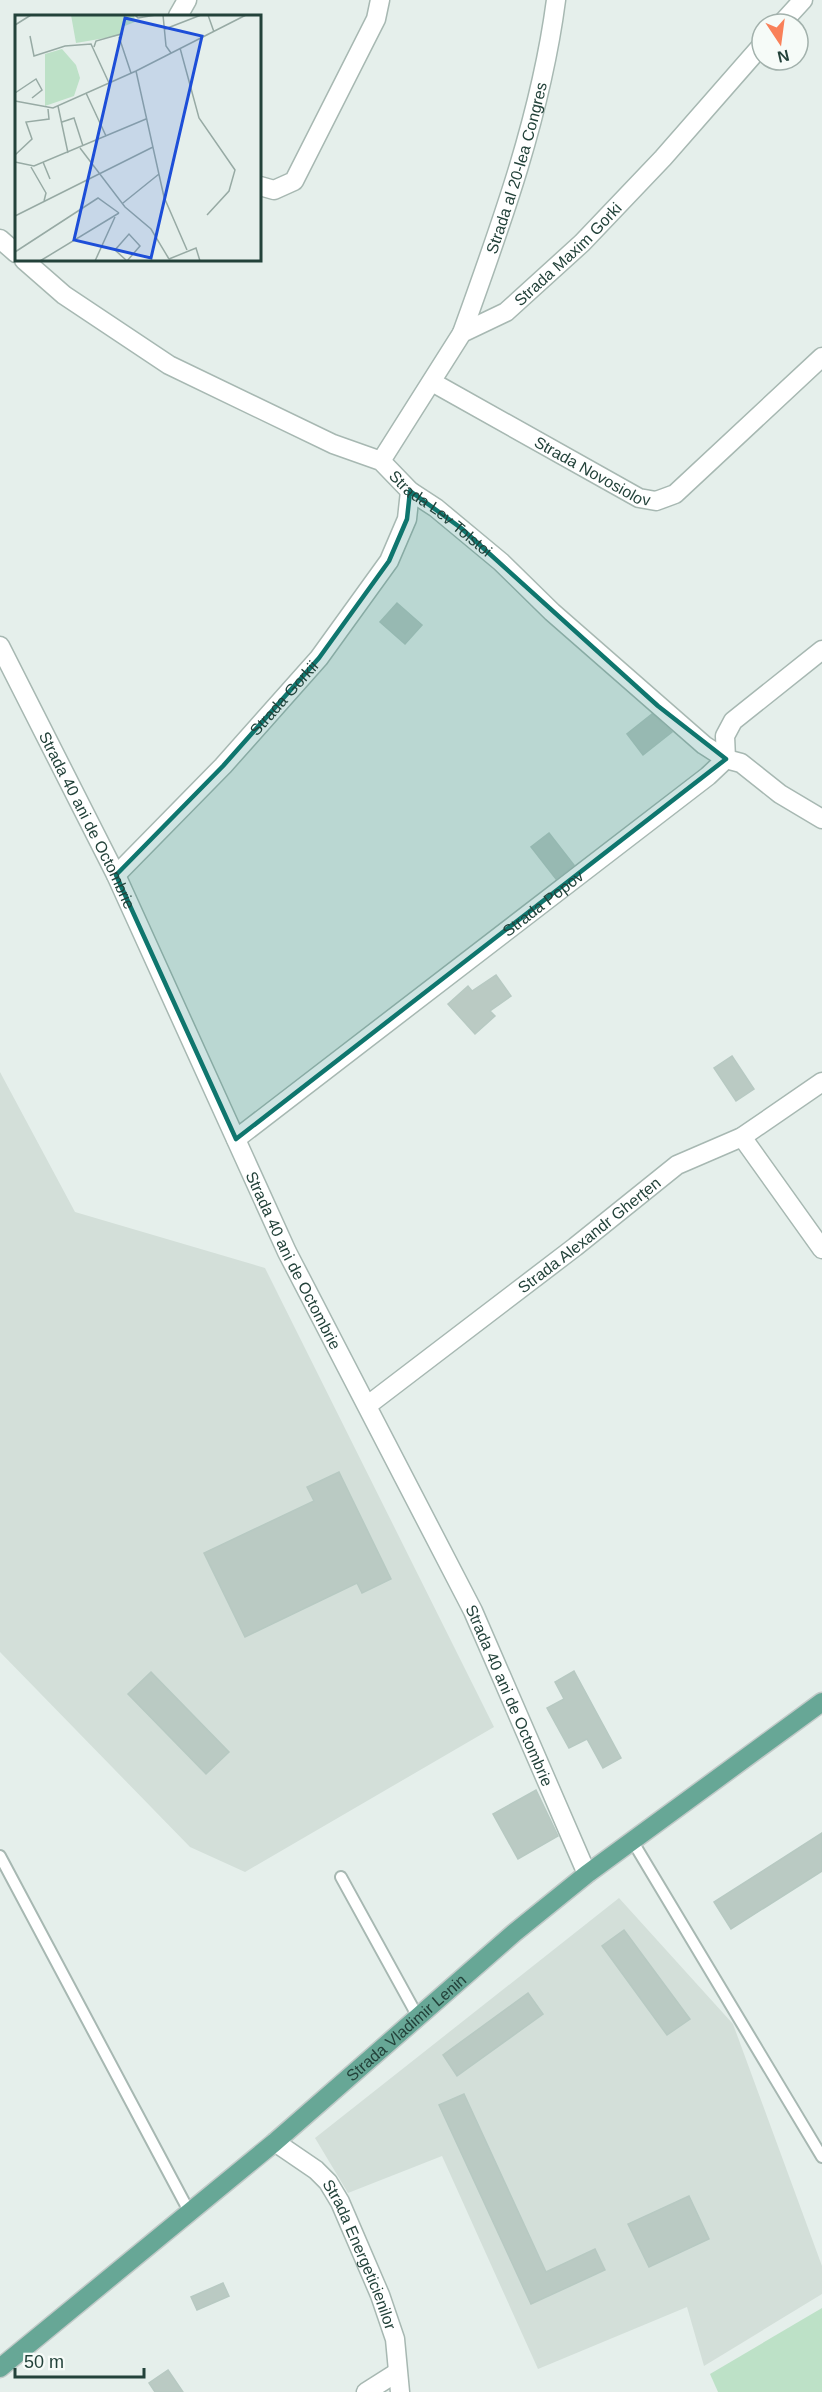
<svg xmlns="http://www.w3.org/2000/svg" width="822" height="2392" font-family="Helvetica,sans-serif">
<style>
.built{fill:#d3dfd9}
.green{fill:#bde1c7}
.building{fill:#bacac3;stroke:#b7c9c2;stroke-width:1.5}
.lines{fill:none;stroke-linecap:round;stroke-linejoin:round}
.service-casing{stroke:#a7b8b2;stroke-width:14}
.minor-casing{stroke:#a7b8b2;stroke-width:21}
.primary-casing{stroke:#c1cac8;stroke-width:21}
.service{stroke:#fff;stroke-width:10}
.minor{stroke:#fff;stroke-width:18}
.primary{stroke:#67a796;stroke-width:18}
.marked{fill:#0f766e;fill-opacity:0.2;stroke:#0f766e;stroke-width:4.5;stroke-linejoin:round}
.labels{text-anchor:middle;stroke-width:4.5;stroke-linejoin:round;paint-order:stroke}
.street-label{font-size:16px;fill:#23423a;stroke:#f6fbf8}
.inset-road{fill:none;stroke:#97aaa4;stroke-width:1.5}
.view{fill:#1d4ed8;fill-opacity:0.15;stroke:#1d4ed8;stroke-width:3}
.inset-edge{fill:none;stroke:#23423a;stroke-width:3}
</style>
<rect width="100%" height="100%" fill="#e5efeb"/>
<path class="built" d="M0,1072l75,140 190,56 229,459 -249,145 -55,-25 -190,-195z
M619,1898l114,126 89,242v28l-118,72 -17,-59 -149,62 -96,-213 -94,37 -33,-55z"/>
<path class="green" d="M822,2308v84h-104l-8,-18z"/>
<path class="building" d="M397,603l25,22 -17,19 -25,-22z
M652,714l20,18 -29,23 -16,-21z
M549,833l25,32 -18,14 -25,-32z
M496,975l15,21 -21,15 5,5 -20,18 -27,-30 20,-18 4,5z
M732,1056l22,33 -18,12 -22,-33z
M339,1472l52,107 -29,14 -5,-10 -112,54 -41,-84 110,-52 -7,-14z
M574,1671l47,87 -18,10 -16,-29 -18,9 -22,-40 17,-9 -9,-17z
M151,1672l78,80 -23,22 -78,-80z
M536,1790l22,46 -40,23 -25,-45z
M822,1833v38l-91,58 -17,-27z
M624,1930l66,89 -23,16 -65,-89z
M528,1993l15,21 -86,62 -14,-21z
M464,2094l82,178 49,-23 10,21 -74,34 -92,-199z
M689,2196l20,43 -60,28 -21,-43z
M223,2283l6,13 -32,14 -6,-13z
M168,2370l15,22h-28l-6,-9z"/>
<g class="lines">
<g class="service-casing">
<path id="service" d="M633,1842l189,315
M0,1856l190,357
M341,1877l77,140"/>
</g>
<g class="minor-casing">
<g id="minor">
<path d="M178,16l9,-16"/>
<path d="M781,24l22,-24"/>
<path d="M260,186l14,4 20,-9 82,-162 4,-19"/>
<path d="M0,239l16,14"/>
<path id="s1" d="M24,260l40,35 105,70 164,79 48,17 29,30 26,17 65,54 51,50 152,133 22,14 15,4 39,31 42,25"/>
<path id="s2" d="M462,333c39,-108 79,-218 94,-333"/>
<path id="s3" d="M432,382l207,116 17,3 19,-7 147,-137"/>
<path id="s4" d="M381,461l81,-128 44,-21 76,-69 81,-85 99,-113"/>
<path id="s5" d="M0,646l116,229 171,377 186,359 114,263"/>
<path id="s6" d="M116,875l107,-109 96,-108 70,-97 18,-42 3,-28"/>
<path d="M742,1137l80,112"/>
<path id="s7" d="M236,1139l472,-363 18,-17 -1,-23 8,-15 89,-71"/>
<path id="s8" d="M368,1405l207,-158 102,-82 65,-28 80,-55"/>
<path id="s9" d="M275,2142l41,28 12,12 12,20 40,93 15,44 5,53"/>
<path d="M366,2392l30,-19"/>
</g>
</g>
<g class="primary-casing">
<g id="primary">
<path id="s10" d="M0,2368l275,-226 239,-209 73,-59 235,-172"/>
</g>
</g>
<use href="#service" class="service"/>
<use href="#minor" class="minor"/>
<use href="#primary" class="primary"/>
</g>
<path class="marked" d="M410,491l51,37 197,178 68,53 -490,380 -120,-264 107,-109 96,-108 70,-97 18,-42z"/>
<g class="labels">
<g class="street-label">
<text dy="6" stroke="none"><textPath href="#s2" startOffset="174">Strada al 20-lea Congres</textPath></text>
<text dy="6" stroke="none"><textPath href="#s4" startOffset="285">Strada Maxim Gorki</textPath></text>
<text dy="6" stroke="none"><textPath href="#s3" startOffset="184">Strada Novosiolov</textPath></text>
<text dy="6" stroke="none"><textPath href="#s1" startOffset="492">Strada Lev Tolstoi</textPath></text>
<text dy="6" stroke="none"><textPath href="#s6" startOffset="244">Strada Gorkii</textPath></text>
<text dy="6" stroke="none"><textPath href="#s5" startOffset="195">Strada 40 ani de Octombrie</textPath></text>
<text dy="6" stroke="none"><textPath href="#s7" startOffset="387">Strada Popov</textPath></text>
<text dy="6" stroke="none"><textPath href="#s8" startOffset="279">Strada Alexandr Gherțen</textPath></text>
<text dy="6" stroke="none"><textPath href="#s5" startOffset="681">Strada 40 ani de Octombrie</textPath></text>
<text dy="6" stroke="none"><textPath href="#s5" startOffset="1167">Strada 40 ani de Octombrie</textPath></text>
<text dy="6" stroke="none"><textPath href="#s10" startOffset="530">Strada Vladimir Lenin</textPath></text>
<text dy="6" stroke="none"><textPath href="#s9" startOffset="146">Strada Energeticienilor</textPath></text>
</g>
</g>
<g transform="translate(15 15)">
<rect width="246" height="246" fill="#e5efeb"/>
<path d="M56,0h63l1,7 -13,5 1,8 -47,8zM47,34l14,16 4,13 -6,18 -29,10v-52z" fill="#bde1c7"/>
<path class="inset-road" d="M120,0l3,3 18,-3M148,0l3,31 5,7M193,0l6,17M0,10l16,-10M150,14l36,-14M15,21l4,20 31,-10 26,-2 18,39M104,22l12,36M79,32l2,-6 25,-7M165,33l19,70 36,52 -6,21 -22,24M121,56l28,126 23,53M0,78l21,-14 6,11 -10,8M71,78l20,43M0,86l38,7 83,-37 110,-56M43,91l10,47M47,107l12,-4 9,28M65,133l45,59 26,22 18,30M0,140l17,-16 -6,-17 23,-3 -1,-10M0,147l19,4 112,-47M28,147l7,17M16,152l15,26 -2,8M108,188l36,-29M0,201l138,-69M0,237l83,-54 21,15M154,244l27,-11 4,13M25,246l79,-48M80,246l20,-44M112,246l-12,-11 14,-16 11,12 -13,15"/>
<path class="view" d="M110,3l77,18 -51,222 -77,-18z"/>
<rect width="246" height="246" class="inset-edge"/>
</g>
<g transform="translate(780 42) rotate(167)"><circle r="28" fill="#f6fbf8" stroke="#a2b1ac" stroke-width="1.5"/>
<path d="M0-4.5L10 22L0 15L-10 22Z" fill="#f98059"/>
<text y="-9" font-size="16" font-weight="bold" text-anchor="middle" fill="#23423a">N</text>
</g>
<path d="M15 2368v9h129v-9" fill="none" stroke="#23423a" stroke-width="3"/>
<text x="24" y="2368" font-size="18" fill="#23423a" stroke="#f6fbf8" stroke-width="4.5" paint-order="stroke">50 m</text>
</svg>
